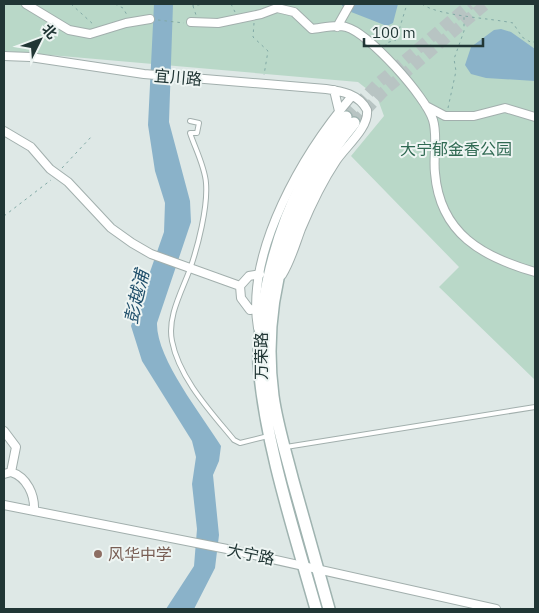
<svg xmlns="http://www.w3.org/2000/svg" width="539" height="613" font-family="'IBM Plex Sans','Noto Sans SC',sans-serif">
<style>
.green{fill:#b9d8c8}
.water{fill:#8ab2c9}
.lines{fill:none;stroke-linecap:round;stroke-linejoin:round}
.secondary-tunnel{stroke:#b8c4c3;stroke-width:11;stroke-dasharray:11 5.5;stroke-linecap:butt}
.lane-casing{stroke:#a2afad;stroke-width:6}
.street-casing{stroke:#a2afad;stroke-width:10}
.secondary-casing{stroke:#9fb3b0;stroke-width:14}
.path{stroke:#81a9a5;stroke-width:1;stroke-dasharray:2.5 4;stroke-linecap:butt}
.lane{stroke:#fff;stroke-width:4}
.street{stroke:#fff;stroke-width:8}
.secondary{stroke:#fff;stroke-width:11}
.education-dot{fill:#8d6e63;stroke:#eef5f3;stroke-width:2}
.labels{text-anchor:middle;stroke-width:4;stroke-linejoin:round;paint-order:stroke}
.street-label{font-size:16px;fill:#213635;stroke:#eef5f3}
.park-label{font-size:16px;fill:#2f6952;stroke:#eef5f3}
.education-label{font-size:16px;fill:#785e54;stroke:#eef5f3;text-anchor:start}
.water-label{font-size:18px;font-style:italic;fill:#21506c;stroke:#eef5f3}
</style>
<rect width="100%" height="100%" fill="#dee8e6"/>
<path class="green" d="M4,4h531v376l-96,-93 20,-20 -108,-111 33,-40 -7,-19 -19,-15 -354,-31z"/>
<path class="water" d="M154,4h19l-4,118 21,79 1,21 -34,101c-1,35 45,92 64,123l-2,15 -6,14 6,60 -4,33 -21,41h-28l28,-43 3,-37 -5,-45 4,-27 -4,-16 -50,-80 -11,-35 33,-94 1,-29 -10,-32 -7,-46z
M341,4h57l-5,19 -6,3 -41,-16z
M501,29l10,3 24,17v32l-49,-3 -15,-4 -6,-9 6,-18 23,-17z"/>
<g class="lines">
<path class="secondary-tunnel" d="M346,117l31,-33 93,-80
M354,123l29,-31 103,-88"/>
<g class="lane-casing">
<path id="lane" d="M190,121l9,2 -2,10h-7c5,15 15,34 16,50 2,24 -8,63 -16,86 -8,22 -23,48 -18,72 7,37 39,71 62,99l6,3 28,-7
M286,447l249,-40"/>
</g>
<g class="street-casing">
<path id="street" d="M26,4l43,26 21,4 36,-11 24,-4
M191,22l27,1 43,-9 16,-6 17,4 18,17c10,-1 25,-5 34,-2 23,6 80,70 87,93 5,16 0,37 2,53 5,61 48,84 100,99
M337,27l13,-23
M4,56l26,1 114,17 182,15c15,2 33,5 41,21 2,18 -21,36 -31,51 -14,21 -25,44 -35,68 -6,16 -10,31 -19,46
M334,90l5,21
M426,106l19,10h29l31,-8 30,9
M4,131l27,16 19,22 18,13 43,46 21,15 19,11 89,32 1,12 9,12 5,-1
M240,286l9,-10 11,-2
M258,328c-13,-77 46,-176 94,-232
M4,431l12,16 -5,25 -7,2
M11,472c16,5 24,23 23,39
M4,505l223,44 269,60"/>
</g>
<g class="secondary-casing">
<path id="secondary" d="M316,609c-22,-78 -50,-162 -57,-243 -1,-20 2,-38 4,-57 11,-71 36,-137 83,-192
M329,609c-12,-42 -24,-85 -36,-128 -7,-28 -16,-56 -20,-85 -13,-97 18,-198 81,-273"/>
</g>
<path class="path" d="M71,4l23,21
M115,4l8,4 4,7
M193,4v2l10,-2
M231,4l4,8
M422,4c16,12 68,14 91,19l9,14 10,6 3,-2
M193,6l3,9
M158,20l26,3
M254,23l-1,14 15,14 -4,24
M386,47v-4l10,-3 11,-36
M448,108l8,-37 -2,-12 10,-28v-16
M62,168l30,-32
M4,216l47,-36"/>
<use href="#lane" class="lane"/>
<use href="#street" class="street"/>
<use href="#secondary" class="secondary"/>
</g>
<circle class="education-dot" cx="98" cy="554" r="5"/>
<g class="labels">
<g class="street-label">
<text transform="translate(178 77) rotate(5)" y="6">宜川路</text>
<text transform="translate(261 356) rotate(-90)" y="6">万荣路</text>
<text transform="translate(251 554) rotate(12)" y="6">大宁路</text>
</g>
<g class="park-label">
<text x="456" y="155">大宁郁金香公园</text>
</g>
<g class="education-label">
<text x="108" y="560">风华中学</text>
</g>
<g class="water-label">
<text transform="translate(137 297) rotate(-77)" y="6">彭越浦</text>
</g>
</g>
<rect width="539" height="613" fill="none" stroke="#213635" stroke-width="10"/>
<g transform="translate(40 40) rotate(48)" stroke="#eef5f3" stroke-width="4" paint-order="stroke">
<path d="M0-4L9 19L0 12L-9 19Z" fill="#213635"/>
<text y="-8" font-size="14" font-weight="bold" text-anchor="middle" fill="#213635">北</text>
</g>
<path d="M364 38v8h119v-8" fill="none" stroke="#213635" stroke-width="2.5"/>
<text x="372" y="38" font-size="15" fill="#213635" stroke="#eef5f3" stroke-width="4" paint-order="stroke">100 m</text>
</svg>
